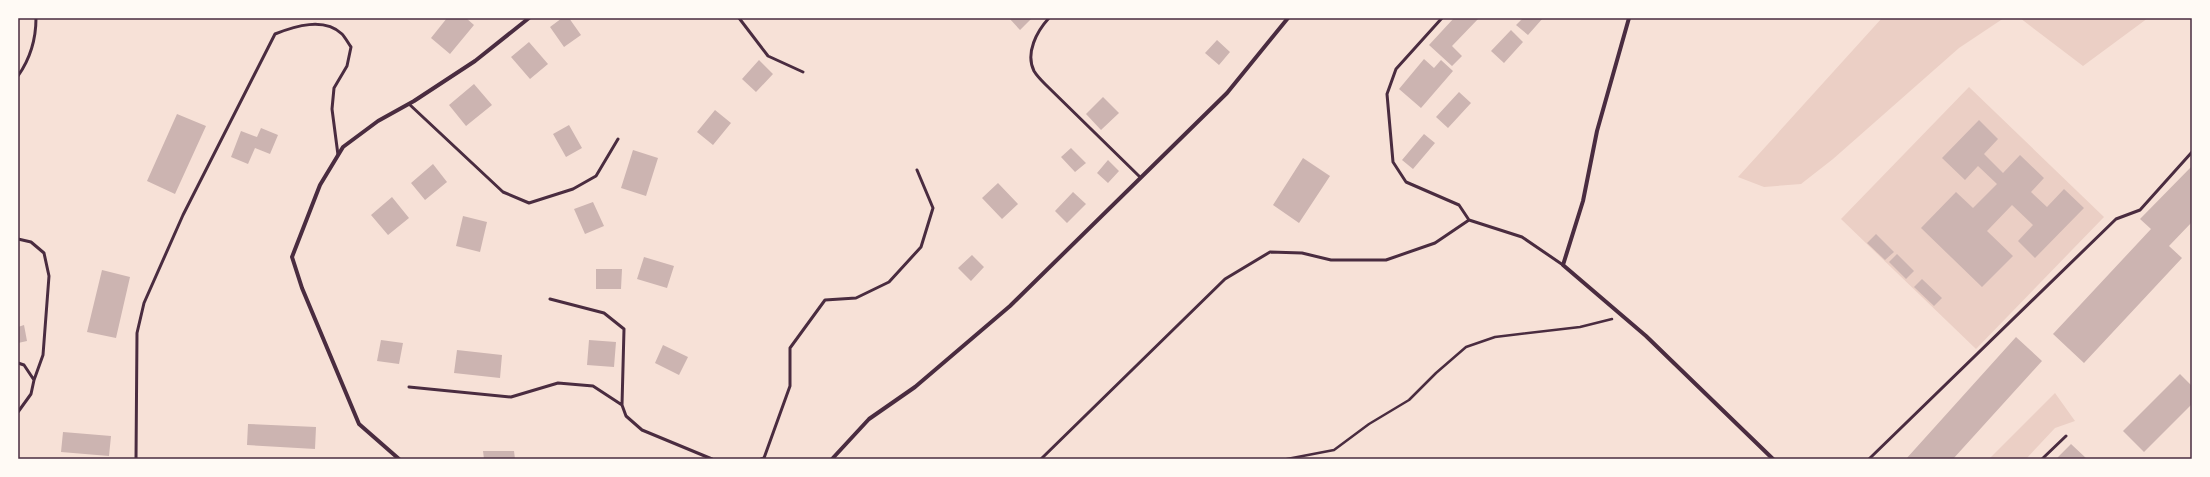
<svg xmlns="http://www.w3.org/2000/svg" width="2210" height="477" font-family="'Golos Text',sans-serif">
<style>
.green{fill:#ebcfc5}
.building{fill:#ccb4b1}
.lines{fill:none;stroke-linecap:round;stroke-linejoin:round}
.path{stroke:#4a2c40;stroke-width:2.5}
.service{stroke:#4a2c40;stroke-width:3}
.minor{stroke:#4a2c40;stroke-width:4}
.neatline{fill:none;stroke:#4a2c40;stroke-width:1.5}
</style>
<rect width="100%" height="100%" fill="#f7e1d7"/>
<path class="green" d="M1882,18h122l-45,30 -126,111 -32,25 -37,3 -26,-10z
M2020,18h128l-65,48z
M1969,87l135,130 -128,132 -135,-130z
M2055,393l20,28 -20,7 -29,31h-37z"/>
<path class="building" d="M447,18h19l8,7 -24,29 -19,-16z
M562,18h7l12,17 -17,12 -14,-20z
M1009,18h23l-12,12z
M1454,18h25l-27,28 10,10 -10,10 -23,-21z
M1523,18h20l-15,17 -12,-10z
M1511,30l12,12 -19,21 -13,-12z
M1217,40l13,12 -11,13 -14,-12z
M529,42l19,22 -18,15 -19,-22z
M1424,59l10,9 7,-8 12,11 -32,37 -22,-19z
M759,60l14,14 -17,18 -14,-13z
M474,84l18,21 -26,21 -17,-21z
M1459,92l12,11 -23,25 -12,-11z
M1103,97l16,16 -18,17 -15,-16z
M715,110l16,13 -18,22 -16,-13z
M177,114l29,12 -31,68 -28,-13z
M1979,120l19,19 -14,15 19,19 17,-18 24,23 -13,14 16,15 17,-18 20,19 -49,50 -17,-17 15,-16 -21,-20 -25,26 26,25 -31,31 -61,-59 35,-36 17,16 24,-24 -19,-18 -13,14 -23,-22z
M569,125l13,23 -16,9 -13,-23z
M261,128l17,7 -8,19 -15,-6 -7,16 -17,-7 10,-26 16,6z
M1424,134l11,9 -22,26 -11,-9z
M1071,148l15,15 -11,9 -14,-15z
M633,150l25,8 -12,38 -25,-8z
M1303,158l27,18 -31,47 -26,-18z
M1108,160l11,11 -11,12 -11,-10z
M433,164l14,18 -22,18 -14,-17z
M2192,166v56l-23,24 13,12 -98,105 -31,-29 98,-105 -11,-10z
M998,183l20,21 -16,15 -20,-21z
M1073,192l13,12 -19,19 -12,-12z
M392,197l17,21 -21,17 -17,-20z
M593,202l11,24 -19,8 -11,-25z
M463,216l24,6 -7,30 -24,-6z
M1876,234l18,18 -9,8 -18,-17z
M1897,254l17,17 -8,8 -17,-17z
M972,255l12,12 -13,14 -13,-13z
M644,257l30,9 -7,22 -30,-9z
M596,269h26l-1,20h-25z
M102,270l28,7 -14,61 -29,-6z
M1922,279l20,19 -8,8 -20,-19z
M24,325l3,16 -9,2v-16z
M2016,337l26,24 -89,98h-47z
M381,340l22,3 -4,21 -22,-3z
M589,340l27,2 -2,25 -27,-2z
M663,345l25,12 -9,18 -24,-12z
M457,350l45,5 -2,23 -46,-5z
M2180,374l12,12v18l-48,48 -21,-21z
M248,424l68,3 -1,22 -68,-4z
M63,432l48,4 -2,20 -48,-4z
M2071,444l16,15h-31z
M483,451h31l1,8h-31z"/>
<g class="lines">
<path class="path" d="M1287,459l47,-9 35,-26 40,-24 27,-27 30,-26 29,-10 85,-10 32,-8"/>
<path class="service" d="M739,18l29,38 35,16
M1049,18c-12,13 -24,35 -15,53 3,5 7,9 11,13l95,93
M1442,18l-46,51 -9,25 6,68 13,20 53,23 10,15
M18,76c12,-17 18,-38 18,-58
M409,104l94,88 26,11 44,-14 23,-13 22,-37
M18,239l13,3 13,11 5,23 -6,79 -9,25
M550,299l54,14 20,16 -2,76 4,11 16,14 70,29
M18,363l6,2 10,15 -3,14 -13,18
M409,387l102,10 47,-14 35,3 29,19
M136,459l1,-126 7,-30 39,-88 92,-181c20,-8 49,-17 67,0 3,3 6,9 9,13l-4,19 -13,22 -2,21 6,46
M761,459l3,-1 26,-72v-38l35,-48 31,-2 33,-16 32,-35 12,-39 -16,-38
M1041,459l184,-180 45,-27 32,1 29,7h55l49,-17 34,-23 53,17 41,28
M1869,459l247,-240 24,-9 52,-58
M2042,459l24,-23"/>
<path class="minor" d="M1629,18l-32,113 -14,70 -20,64 83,71 127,123
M399,459l-40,-35 -57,-136 -10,-31 28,-72 23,-38 35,-26 36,-20 61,-40 54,-43
M832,459l37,-40 46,-32 95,-81 217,-213 61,-75"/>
</g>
<rect width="2210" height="477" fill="none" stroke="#fffaf5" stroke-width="38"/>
<rect x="19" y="19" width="2172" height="439" class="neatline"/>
</svg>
